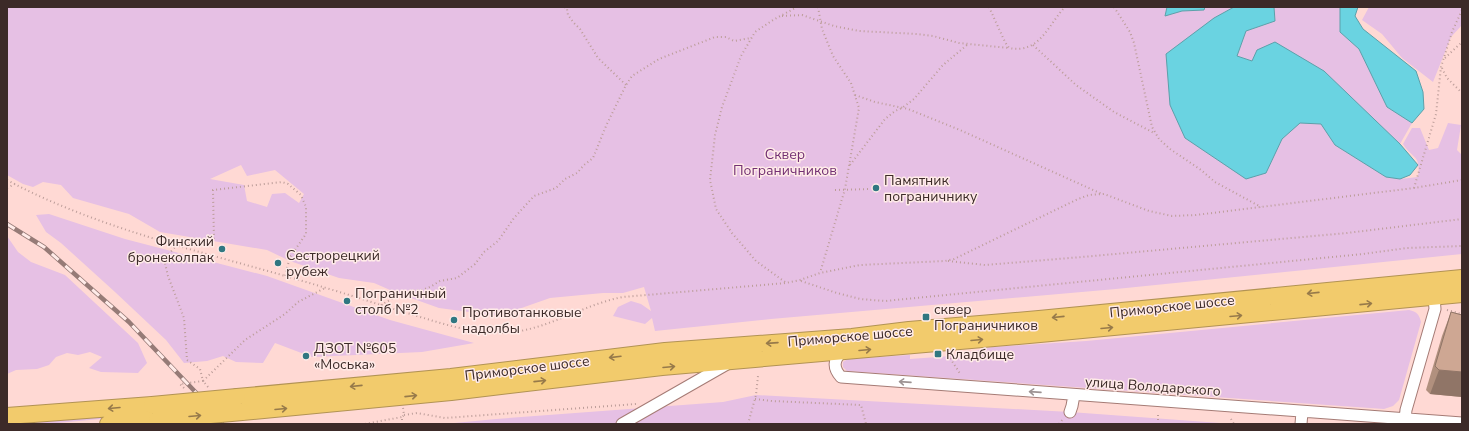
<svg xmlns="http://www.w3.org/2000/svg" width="1469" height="431" font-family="'Nunito Sans',sans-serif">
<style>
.green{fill:#e6c0e4;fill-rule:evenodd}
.water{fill:#6ad3e1;stroke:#5ca0aa}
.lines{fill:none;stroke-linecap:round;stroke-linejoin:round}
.minor-casing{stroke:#a57b75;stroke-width:13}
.highway-casing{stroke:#b29354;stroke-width:18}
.path{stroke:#bc9d99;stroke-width:2;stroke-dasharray:1 3;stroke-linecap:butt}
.minor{stroke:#fff;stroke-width:11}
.highway{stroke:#f2cb6c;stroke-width:16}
.rail-casing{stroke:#967b77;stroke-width:4.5}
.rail{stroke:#ffebe8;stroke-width:3;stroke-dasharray:9;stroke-linecap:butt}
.highway-bridge-casing{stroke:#b29354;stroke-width:18;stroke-linecap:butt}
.highway-bridge{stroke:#f2cb6c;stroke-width:16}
.wall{fill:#b1907e}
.shaded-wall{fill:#907567}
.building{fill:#cea793;stroke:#907567}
.oneway{stroke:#977a4a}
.oneway2{stroke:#9e9494}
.poi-dot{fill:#307781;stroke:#ffebe8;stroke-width:1.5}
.labels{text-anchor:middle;stroke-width:3;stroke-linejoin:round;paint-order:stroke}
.park-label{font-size:14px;fill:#733073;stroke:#ffebe8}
.poi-label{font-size:14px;fill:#3c2a28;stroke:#ffebe8;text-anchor:start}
.street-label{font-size:14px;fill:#3c2a28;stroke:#ffebe8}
</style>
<rect width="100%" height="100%" fill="#ffd9d4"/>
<path class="green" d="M7,7h1160l-2,9 17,-5 22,-1 1,-3h29l-20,11 52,155 16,-35 18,-15 21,1 14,21 51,32 14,2 18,-2c3,-23 -5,-17 -15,-33l9,-16h8l9,22 9,-2 10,-25 13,2 -4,25 5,5v99l-346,35 -345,30 -116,12 -3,-13 -7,6 -32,-8 5,-9 13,-6 10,3 10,7 -7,-24 -21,6h-20l-53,5 -51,18 -60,-8 -42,-15 -23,-10 -35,-5 -49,-17 -23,-11 -107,-18 -31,-18 -56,-16 -12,-13 -18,-3 -10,5 -10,-3 -16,-9zM241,165l6,11 28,-6 29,24 -5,9 -14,-10 -13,1 -5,13 -20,-6 -3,-16 -34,-6z
M1274,7h66v25l19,17 28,58 25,16 -12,21 -11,-10 -137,-73 -15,-5 9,-25 29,-10z
M1369,7h93v18l-11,12 -18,45 -31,-24 -20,-24 -20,-14z
M49,214l76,25 142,37 123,44 84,23 -52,9 -110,5 -37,-14 -12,20 -27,-1 -13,-6 -16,5 -23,2 -18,-23 -51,-48 -54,-49 -15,-11 -10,-17z
M7,236l11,16 13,10 34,13 73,68 9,20 -9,10 -37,-1 -12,-4 13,-11 -12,-5 -12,3 -11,-2 -11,4 -7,8 -12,4 -21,1 -9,4z
M1409,310c8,2 10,4 12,12l-22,78 -6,6 -9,3 -537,-38 -4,-4v-5l5,-3 62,-4v4l41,-3 41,-9 94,-6z
M756,395l314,17 164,12h-790l52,-5 227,-17z
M153,414l-106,10h-40l82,-7z"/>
<path class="water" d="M1167,7h38l-1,3 -22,1 -17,5z
M1234,7h40l1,14 -29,10 -9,25 15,5 5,-11 18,-8 49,29 76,73 18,21 -8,10 -10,4 -14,-2 -51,-32 -14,-21 -21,-1 -18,16 -16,34 -20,6 -61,-41 -15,-33 -4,-51 48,-36z
M1340,7h18l-3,9 8,13 53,42 7,21 1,17 -12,14 -25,-16 -28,-58 -19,-17z"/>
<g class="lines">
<g class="minor-casing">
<path id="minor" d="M842,352c-9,8 -9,16 -1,25l621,46
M1070,412l2,-6 2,-11
M1405,420l1,-10 29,-101 -1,-12
M622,424l105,-60
M1301,424l1,-12"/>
</g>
<g class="highway-casing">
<path id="highway" d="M237,397l214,-20 214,-26 187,-14 57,-7 130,-11 423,-41
M242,412l209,-20 211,-25 378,-33 422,-40
M7,416l145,-11
M108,424l49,-4"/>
</g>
<path class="path" d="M564,7l3,2 1,6 6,8 6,6 18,29 28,27
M818,7l4,22 11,27 18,27 8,25 -14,81 -25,84
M989,7l16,35 4,6c31,6 39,-23 56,-41
M1114,7l16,25 4,11 18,84 7,12 11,10 31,21 14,12 46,25
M782,16l20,-1 32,11 25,5 58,3 16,2 26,7 50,5
M1033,45l43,40 38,27 40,21
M1445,58l17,-16
M1442,68l5,10 15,15
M855,95l20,7 33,7 52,21 142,64
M850,165l35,-46 10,-8 7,-3 12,-9 29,-34 24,-20
M7,180c99,53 212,75 319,108 31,9 60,19 91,28 27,8 53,17 82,17 45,0 81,-28 124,-36l163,-14 14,-3 20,-7 40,-8 85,-4 9,-2 124,-60 11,-4 15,-1 45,17 23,5 24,-1 218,-27 48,-8
M7,188l8,-4
M1414,188l22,-74 5,-47 11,-35 10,-22
M835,190l36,-1
M948,261l37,4 97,-8 265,-24 115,-14
M801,281l36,12 23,6 25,2 478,-47 44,-6 55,-2
M785,282l-29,-21 -24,-28 -16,-24 -6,-29 5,-45 7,-28 19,-51 14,-24 18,-12 24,-13
M381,305l25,-14 16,-1 8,-3 10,-6 17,-3 18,-14 9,-12 14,-11 16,-23 20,-22 22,-8 9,-9 12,-6 7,-8 9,-7 13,-32 20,-41 6,-9 27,-17 56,-22h11l8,4 17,-3
M1447,310l15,4
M948,355l13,20
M208,387l-5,-6 42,-41 40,-26 13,-12 27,-14
M184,388l-4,-4 23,-3 -3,-12 -13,-9 -3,-42 -16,-42 -4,-17 13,-14 37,-4 -1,-51 69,-8 6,2 13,11 5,12v27l-16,23 -5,19
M755,399l17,2 89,4 5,19
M404,415l13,-2 28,5 191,-14
M1231,419l3,5
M365,424l37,-7
M402,424v-7l2,-2 -1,-7
M748,424l8,-29 2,-19
M1059,424l4,-5
M1158,424v-10"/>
<use href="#minor" class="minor"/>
<use href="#highway" class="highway"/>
<g class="rail-casing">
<path id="rail" d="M7,224l37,23 85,75 74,78 19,24"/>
</g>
<use href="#rail" class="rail"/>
<g class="highway-bridge-casing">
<path id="highway-bridge" d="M152,405l85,-8
M157,420l85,-8"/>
</g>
<use href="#highway-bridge" class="highway-bridge"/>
</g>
<path class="wall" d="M1451,312l11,3v82l-32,-3 -4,-4 16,-54z"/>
<path class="shaded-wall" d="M1439,370l23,2v25l-32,-3z"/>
<path class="building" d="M1451,312l11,3v57l-23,-2 -4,-4z"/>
<defs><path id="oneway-shaft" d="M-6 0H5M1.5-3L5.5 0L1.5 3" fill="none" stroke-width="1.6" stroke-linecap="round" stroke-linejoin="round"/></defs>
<g class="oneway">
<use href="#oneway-shaft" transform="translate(1313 293) rotate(174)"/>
<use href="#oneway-shaft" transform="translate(1366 304) rotate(-6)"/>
<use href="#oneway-shaft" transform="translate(1236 316) rotate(-5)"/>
<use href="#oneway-shaft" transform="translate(1058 317) rotate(174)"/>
<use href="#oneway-shaft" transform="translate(1107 328) rotate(-5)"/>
<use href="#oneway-shaft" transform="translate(977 340) rotate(-5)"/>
<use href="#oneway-shaft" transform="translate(772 343) rotate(176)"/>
<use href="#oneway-shaft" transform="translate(865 350) rotate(-5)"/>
<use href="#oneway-shaft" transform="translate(615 357) rotate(173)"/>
<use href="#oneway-shaft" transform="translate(669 367) rotate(-5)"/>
<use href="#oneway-shaft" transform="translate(540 381) rotate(-6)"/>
<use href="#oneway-shaft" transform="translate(356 386) rotate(174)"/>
<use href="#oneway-shaft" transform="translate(411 396) rotate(-6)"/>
<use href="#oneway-shaft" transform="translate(114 408) rotate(175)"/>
<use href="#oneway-shaft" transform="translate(281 409) rotate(-5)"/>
<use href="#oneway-shaft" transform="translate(195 416) rotate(-5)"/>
</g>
<g class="oneway2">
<use href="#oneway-shaft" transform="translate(905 382) rotate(-176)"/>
<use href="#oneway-shaft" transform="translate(1035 392) rotate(-176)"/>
</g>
<g class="poi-dot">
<circle cx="876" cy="188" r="4"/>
<circle cx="222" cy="249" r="4"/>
<circle cx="278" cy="263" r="4"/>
<circle cx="347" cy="301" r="4"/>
<rect x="922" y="313" width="8" height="8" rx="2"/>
<circle cx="454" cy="320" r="4"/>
<rect x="934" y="350" width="8" height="8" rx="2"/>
<circle cx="306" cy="356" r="4"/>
</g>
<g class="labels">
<g class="park-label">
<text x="785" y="159">Сквер<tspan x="785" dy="16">Пограничников</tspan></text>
</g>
<g class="poi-label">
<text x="884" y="185">Памятник<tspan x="884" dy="16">пограничнику</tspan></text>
<text x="214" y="246" text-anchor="end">Финский<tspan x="214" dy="16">бронеколпак</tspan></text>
<text x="286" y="260">Сестрорецкий<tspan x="286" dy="16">рубеж</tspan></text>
<text x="355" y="298">Пограничный<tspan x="355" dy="16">столб №2</tspan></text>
<text x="934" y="314">сквер<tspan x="934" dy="16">Пограничников</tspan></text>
<text x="462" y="317">Противотанковые<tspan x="462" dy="16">надолбы</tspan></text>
<text x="314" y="353">ДЗОТ №605<tspan x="314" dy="16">«Моська»</tspan></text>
<text x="946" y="359">Кладбище</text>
</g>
<g class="street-label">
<text transform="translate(1172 306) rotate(-6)" y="5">Приморское шоссе</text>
<text transform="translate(850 336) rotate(-5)" y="5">Приморское шоссе</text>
<text transform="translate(527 368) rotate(-7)" y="5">Приморское шоссе</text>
<text transform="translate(1153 386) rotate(4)" y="5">улица Володарского</text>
</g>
</g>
<rect width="1469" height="431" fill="none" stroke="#3c2a28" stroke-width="16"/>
</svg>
